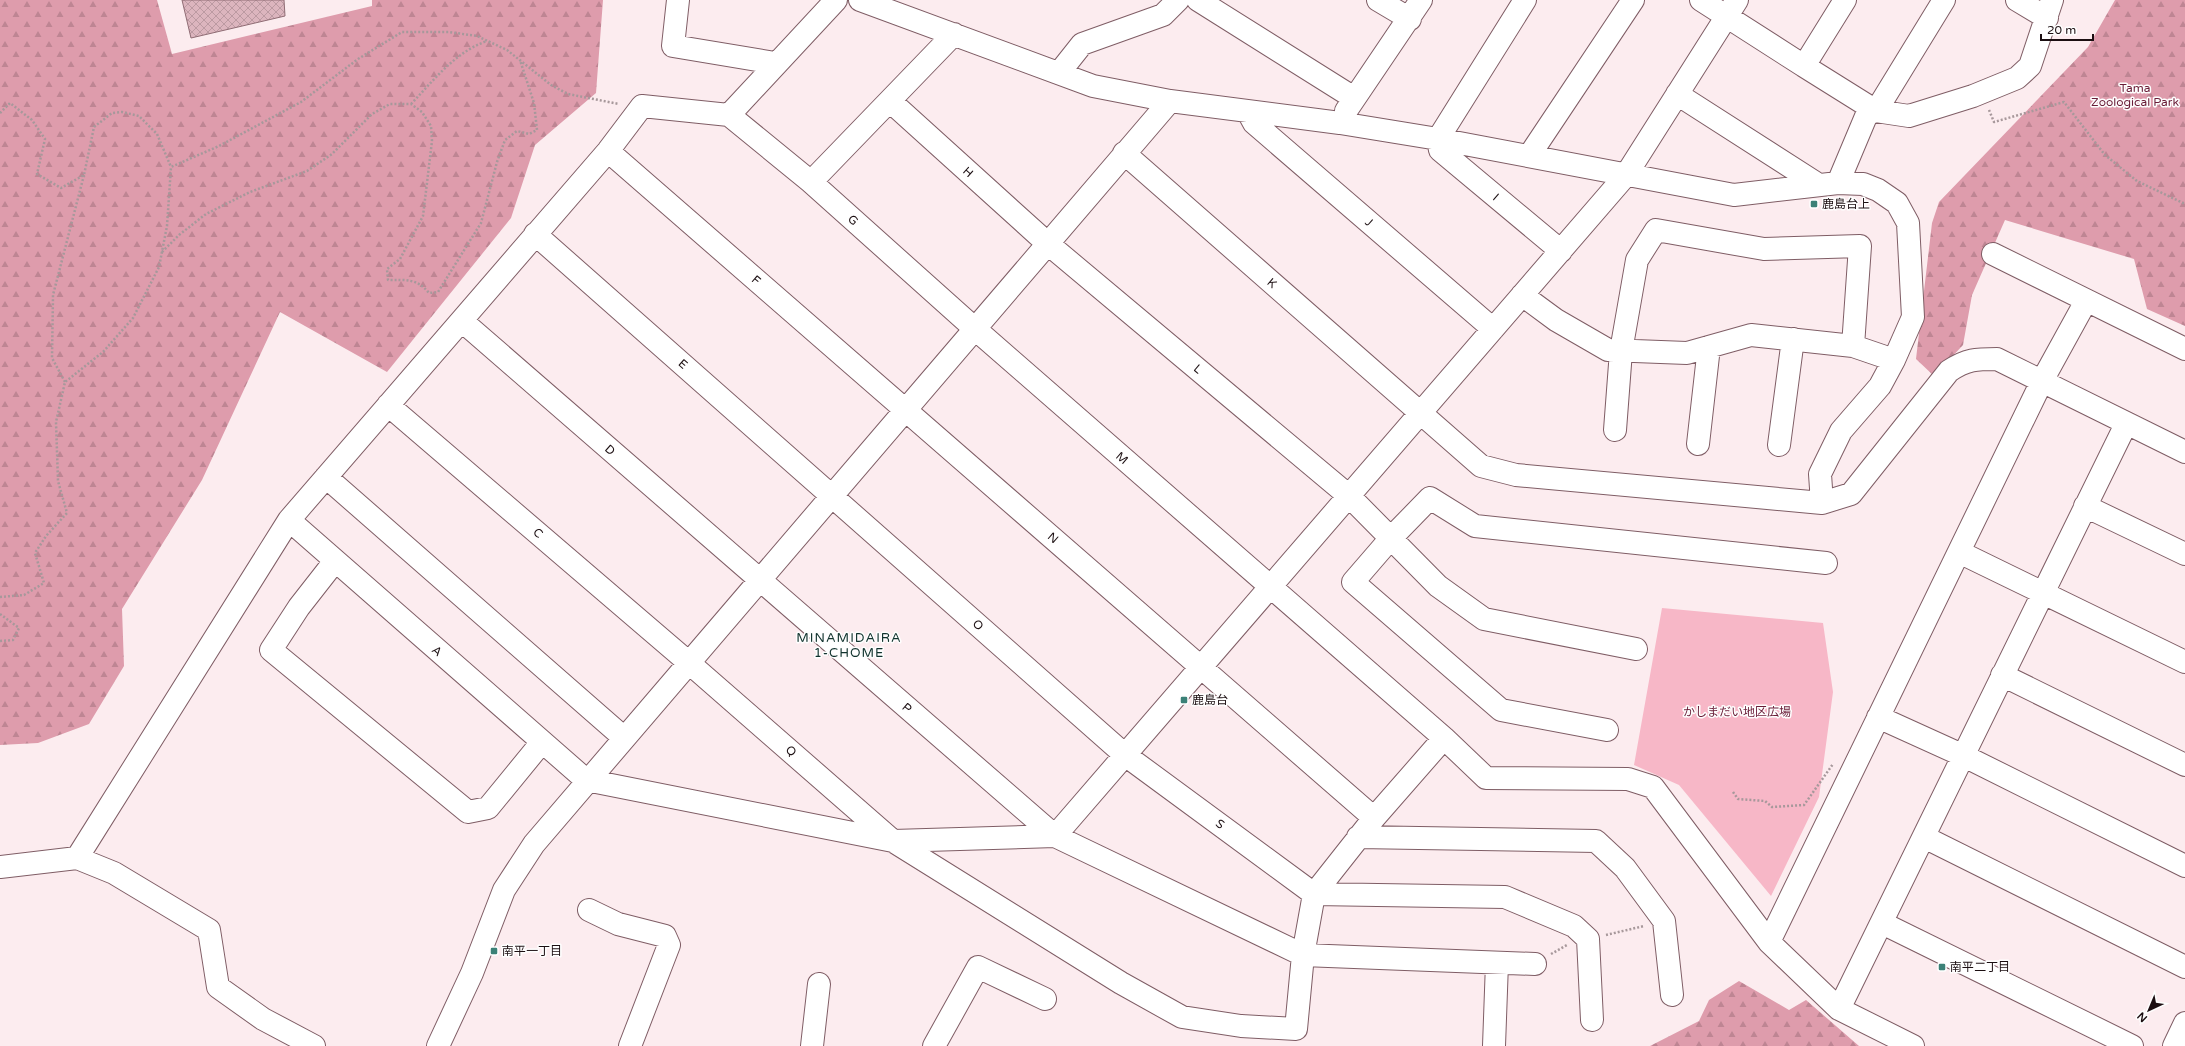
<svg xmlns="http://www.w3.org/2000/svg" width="2185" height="1046" font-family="'Varela Round','Noto Sans JP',sans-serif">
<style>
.green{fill:#f7b7c7}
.forest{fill:url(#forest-firs)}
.building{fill:url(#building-cross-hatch);stroke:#8f6c74}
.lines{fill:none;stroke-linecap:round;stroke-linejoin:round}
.minor-casing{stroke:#7f5d65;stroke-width:24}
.path{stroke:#a7989b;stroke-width:2.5;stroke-dasharray:2 2;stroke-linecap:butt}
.minor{stroke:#fff;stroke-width:22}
.poi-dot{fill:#3b8177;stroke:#fefefe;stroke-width:1.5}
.labels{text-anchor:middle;stroke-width:3;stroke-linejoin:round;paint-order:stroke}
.park-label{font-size:12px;fill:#691c37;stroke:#fefefe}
.street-label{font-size:12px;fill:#1b0e11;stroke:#fefefe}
.poi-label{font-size:12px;fill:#1b0e11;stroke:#fefefe;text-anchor:start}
.neighbourhood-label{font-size:13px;letter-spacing:1px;fill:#10322d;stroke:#fefefe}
</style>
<defs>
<pattern id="forest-firs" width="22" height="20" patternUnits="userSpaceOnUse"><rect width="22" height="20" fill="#de9cac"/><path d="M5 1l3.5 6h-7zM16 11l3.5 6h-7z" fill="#be8593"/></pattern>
<pattern id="building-cross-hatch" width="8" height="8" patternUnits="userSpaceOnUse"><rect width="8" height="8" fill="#dcb5be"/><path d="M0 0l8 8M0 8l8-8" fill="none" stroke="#bc9aa2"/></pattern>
</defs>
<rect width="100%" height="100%" fill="#fcecef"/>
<path class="green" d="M1662,608l161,15 10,69 -14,105 -48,99 -92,-111 -45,-20z"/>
<path class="forest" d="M0,0h157l15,54 200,-48v-6h231l-7,93 -61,52 -24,73 -124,154 -107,-60 -78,168 -80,129 2,57 -35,58 -51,19 -38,2z
M2115,0h70v326l-38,-17 -13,-50 -129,-39 -33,75 -9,50 -29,31 -18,-17 16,-136 7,-21 149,-155z
M1739,981l50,29 17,-10 53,46h-209l49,-25 10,-21z"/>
<path class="building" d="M182,0h102l1,16 -94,22z"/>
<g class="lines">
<g class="minor-casing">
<path id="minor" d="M678,0l-5,46 102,17
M860,0l233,86 77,15 170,22 98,16 296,56 104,-12 25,1 15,6 19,13 11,20 5,94 -19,43 -14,26 -39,45 -21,43 2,29 29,-9 98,-123c18,-12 27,-12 48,-12l188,93
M1198,0l156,98
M1378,0l32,19
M1525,0l-87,139 2,11 121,101
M1701,0l103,66
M1845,0l-41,66 72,45 68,-111
M2017,0l30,18
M1059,73l23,-29 81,-29 15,-15
M1677,94l142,91
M890,101l157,142 302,253 89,90 46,33 152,30
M1346,111l75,-111
M1248,112l6,11 239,206
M729,115l82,67 163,146 470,410 42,40 142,1 25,8 116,155 70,67 74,37
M729,115l107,-115
M608,151l766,667
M1124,153l357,313 35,9 306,28
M1529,156l104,-156
M811,182l143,-148
M1838,183l29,-69 9,-3 33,5 64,-20 44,-18 13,-12 22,-66
M535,234l590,521 189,139
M1993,254l192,95
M1522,295l34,25 52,30 79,3 64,-18 102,11 41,14
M462,321l593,515 248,119 232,9
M388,405l300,257 205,179 228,142 61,34 59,9 55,3 7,-74 11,-61 60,-76 70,-80
M1615,430l6,-79 16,-91 19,-30 108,19 96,-3 -7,100
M1698,444l11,-97
M1779,445l14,-106
M326,477l297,260
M2085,506l100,48
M289,520l297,260 307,61 162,-5 571,-661 111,-175
M1959,552l226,110
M335,561l-36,46 -28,43 197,162 20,-4 54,-66
M2002,675l183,90
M1878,717l86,39 221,110
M1607,730l-106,-20 -148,-128 38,-44 39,-40 45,28 351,37
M1358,837l238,4 29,27 39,53 8,74
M1924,837l261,130
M77,858l37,15 95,57 9,57 45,32 51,27
M0,867l77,-9 212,-338 319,-369 34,-45 87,9
M1314,894l191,3 69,29 14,13 4,81
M589,910l29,14 47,12 4,9 -39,101
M1882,923l250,123
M1769,942l273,-561 44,-80
M1839,1009l287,-585
M438,1046l34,-73 32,-83 30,-46 636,-743
M812,1046l7,-62
M934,1046l44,-79 67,32
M1494,1046l3,-83
M2174,1046l11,-23"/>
</g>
<path class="path" d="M411,104c23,-24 44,-52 76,-63
M1989,110l5,12 70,-20 41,53 32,26 48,23
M0,113l10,-10 22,17 13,19 -8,35 24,14 23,-13 10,-48 18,-14 10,-1 17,4 18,18 14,33
M162,252l17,-17 27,-21 44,-22 57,-21 25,-17 40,-40 18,-10h21l11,8 9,14 1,15 -9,75 -23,43 -13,10 1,11c17,0 29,-2 41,13l9,-1 43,-69 16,-61 8,-22 12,-9 12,3 8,-4 -3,-27 -14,-43
M65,382l-13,-24 1,-63 31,-120
M0,597l24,-2 20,-12 -9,-30 11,-17 21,-23 -9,-32 -2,-59 9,-40 38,-30 30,-34 26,-51 8,-41 4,-59 48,-21 82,-44 57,-43 44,-27h47l28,4 30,14 44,35 17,9 51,10
M0,614l19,14 -6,12 -13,1
M1733,792l5,7 27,2 7,6 32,-2 29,-41
M1606,935l38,-9
M1551,954l16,-9"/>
<use href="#minor" class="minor"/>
</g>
<g class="poi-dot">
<rect x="1810" y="200" width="8" height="8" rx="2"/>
<rect x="1180" y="696" width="8" height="8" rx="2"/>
<rect x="490" y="947" width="8" height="8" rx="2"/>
<rect x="1938" y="963" width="8" height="8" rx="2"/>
</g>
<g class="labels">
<g class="park-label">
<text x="2135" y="92">Tama<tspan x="2135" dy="14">Zoological Park</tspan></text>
<text x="1737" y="716">かしまだい地区広場</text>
</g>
<g class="street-label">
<text transform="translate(968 172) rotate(42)" y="4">H</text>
<text transform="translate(1496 197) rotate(40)" y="4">I</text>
<text transform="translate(853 220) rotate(42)" y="4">G</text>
<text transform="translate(1369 222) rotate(41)" y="4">J</text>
<text transform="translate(756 280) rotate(41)" y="4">F</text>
<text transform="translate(1272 283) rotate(41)" y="4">K</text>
<text transform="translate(683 364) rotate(41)" y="4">E</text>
<text transform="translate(1198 369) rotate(40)" y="4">L</text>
<text transform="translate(610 450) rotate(41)" y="4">D</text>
<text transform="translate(1122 458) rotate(41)" y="4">M</text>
<text transform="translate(538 533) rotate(41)" y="4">C</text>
<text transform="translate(1053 538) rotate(41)" y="4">N</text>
<text transform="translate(978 625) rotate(41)" y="4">O</text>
<text transform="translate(437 651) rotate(41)" y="4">A</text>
<text transform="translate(907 708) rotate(41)" y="4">P</text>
<text transform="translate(791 751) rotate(41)" y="4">Q</text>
<text transform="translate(1220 824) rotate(37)" y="4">S</text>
</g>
<g class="poi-label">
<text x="1822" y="208">鹿島台上</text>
<text x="1192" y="704">鹿島台</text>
<text x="502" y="955">南平一丁目</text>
<text x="1950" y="971">南平二丁目</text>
</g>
<g class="neighbourhood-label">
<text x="849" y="642">MINAMIDAIRA<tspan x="849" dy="15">1-CHOME</tspan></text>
</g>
</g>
<g transform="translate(2149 1010) rotate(224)" stroke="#fefefe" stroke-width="3" paint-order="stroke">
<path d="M0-3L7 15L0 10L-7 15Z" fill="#1b0e11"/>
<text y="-6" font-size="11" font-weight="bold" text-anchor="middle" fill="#1b0e11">N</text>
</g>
<path d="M2041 34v6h52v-6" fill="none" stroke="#1b0e11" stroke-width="2"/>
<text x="2047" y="34" font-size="12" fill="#1b0e11" stroke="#fefefe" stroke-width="3" paint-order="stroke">20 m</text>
</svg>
